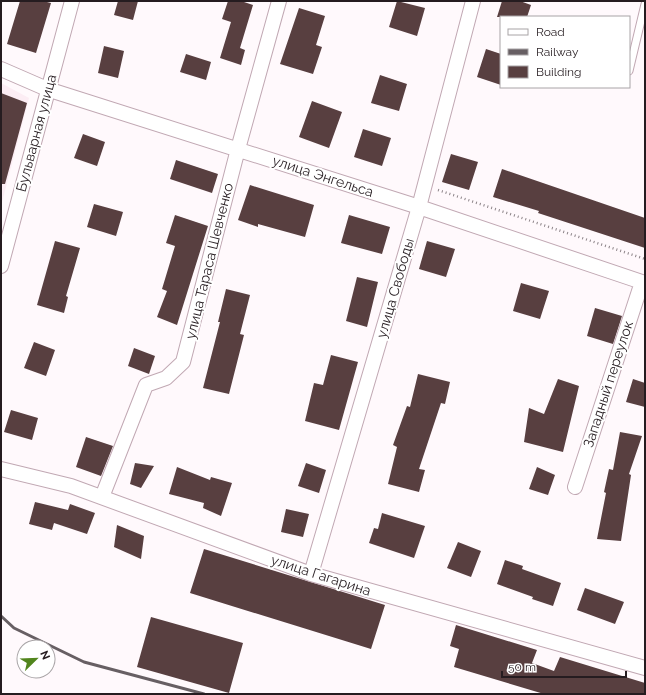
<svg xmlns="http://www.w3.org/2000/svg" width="646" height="695" font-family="Raleway,sans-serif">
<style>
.built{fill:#fcedf4}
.building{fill:#583f40}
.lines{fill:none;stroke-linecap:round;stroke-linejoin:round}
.lane-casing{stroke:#c1a8b3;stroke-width:9}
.street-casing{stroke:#c1a8b3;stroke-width:16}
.path{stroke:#8c8488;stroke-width:2.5;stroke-dasharray:1 3;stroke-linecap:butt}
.lane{stroke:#fff;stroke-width:7}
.street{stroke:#fff;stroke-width:14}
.rail{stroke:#675f63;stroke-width:3}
.labels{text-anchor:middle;stroke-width:4;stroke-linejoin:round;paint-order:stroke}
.street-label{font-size:14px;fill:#251c20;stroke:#fff}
</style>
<rect width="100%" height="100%" fill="#fff9fc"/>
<path class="built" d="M1,83l28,15 -28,108z"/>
<path class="building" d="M20,1h23l8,2 -15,50 -29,-9z
M118,1h20l-5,19 -19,-5z
M228,1h13l12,4 -13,43 5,2 -4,15 -21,-7 11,-36 -9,-3z
M397,1l28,7 -8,28 -28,-9z
M502,1h18l11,4 -4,12h-30z
M299,8l26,8 -9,29 6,2 -9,27 -33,-10z
M104,46l20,5 -6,27 -20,-5z
M486,49l15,5v31l-24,-8z
M186,54l25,8 -5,18 -26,-8z
M380,75l27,9 -8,27 -28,-8z
M1,93l26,10 -22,81h-4z
M312,101l30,11 -13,36 -30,-11z
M363,129l28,9 -9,28 -28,-9z
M83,134l22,8 -8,24 -23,-8z
M451,154l27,8 -9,28 -27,-8z
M176,160l42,14 -6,19 -42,-14z
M502,169l143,49v30l-107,-35 1,-2 -46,-14z
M250,185l64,20 -9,32 -47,-13v3l-20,-7z
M94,204l29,8 -7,24 -29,-9z
M175,215l33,11 -31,99 -20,-8 10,-26 -5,-2 13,-43 -9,-3z
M349,215l41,12 -8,27 -41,-11z
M55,241l25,7 -14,48 2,1 -4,16 -27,-8z
M427,241l28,8 -9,28 -27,-8z
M357,277l21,5 -11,45 -21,-6z
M521,283l28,8 -9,28 -27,-8z
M226,289l24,6 -10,39 4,1 -15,59 -26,-6 17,-66h-2z
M595,308l27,8 -9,28 -26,-8z
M34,342l21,8 -9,26 -22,-8z
M134,348l21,8 -6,18 -21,-8z
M331,355l27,7 -19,68 -34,-9 9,-38 9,2z
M418,374l32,8 -5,22 -4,-1 -22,66 6,1 -6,22 -31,-8 9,-37 -4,-2 14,-39 3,1z
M558,379l21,7 -16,66 -39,-10 5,-34 15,6z
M633,379l12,4v24l-19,-5z
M11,410l27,8 -6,22 -28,-8z
M620,432l22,4 -13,38 2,1 -10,66 -24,-2 9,-46 -2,-1 5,-23 4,1z
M86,437l27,9 -12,30 -25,-9z
M135,463l19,3 -13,22 -11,-4z
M306,463l20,7 -7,23 -21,-7z
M177,467l33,13 1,-3 21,6 -11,33 -18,-8 1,-5 -35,-9z
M537,467l18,8 -7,20 -19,-6z
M35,502l33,8 2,-6 25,9 -8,21 -33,-11 -2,7 -23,-6z
M286,509l23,5 -6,23 -22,-5z
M382,513l43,13 -11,32 -45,-15 5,-15 4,1z
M117,525l27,11 -3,23 -27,-12z
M458,542l23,9 -10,26 -24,-9z
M204,549l181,56 -14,44 -181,-56z
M505,560l18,6 -1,3 39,14 -8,23 -21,-7 1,-2 -36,-13z
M585,588l39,14 -9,22 -38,-14z
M151,617l92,26 -14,50 -92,-26z
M456,625l81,25 -5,13 22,8 6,-14 85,26v11h-101l-90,-27 5,-18 -9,-3z"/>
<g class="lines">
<g class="lane-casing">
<path id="lane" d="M629,71l16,-67"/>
</g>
<g class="street-casing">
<path id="street" d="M1,69l46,20 372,118 226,76
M1,266l71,-265
M1,469l70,17 240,88 334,94
M575,487l67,-205
M102,497l44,-112 20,-7 17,-16 55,-213 41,-148
M311,574l108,-367 54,-206"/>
</g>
<path class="path" d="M438,190l207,69"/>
<use href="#lane" class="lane"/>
<use href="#street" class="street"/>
<path class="rail" d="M1,616l13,12 70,34 120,32"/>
</g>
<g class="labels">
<g class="street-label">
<text transform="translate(36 133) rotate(-75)" y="5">Бульварная улица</text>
<text transform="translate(323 176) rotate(18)" y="5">улица Энгельса</text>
<text transform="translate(209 261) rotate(-76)" y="5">улица Тараса Шевченко</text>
<text transform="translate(395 288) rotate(-74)" y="5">улица Свободы</text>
<text transform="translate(608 384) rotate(-72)" y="5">Западный переулок</text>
<text transform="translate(321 575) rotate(18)" y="5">улица Гагарина</text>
</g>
</g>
<rect width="646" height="695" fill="none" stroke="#251c20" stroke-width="4"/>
<rect x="500" y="16" width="130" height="72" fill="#ffffff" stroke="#a8a4a6"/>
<rect x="508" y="29" width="20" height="6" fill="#ffffff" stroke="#a8a4a6"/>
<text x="536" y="36" font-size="12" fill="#251c20">Road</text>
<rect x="508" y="49" width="20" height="6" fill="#675f63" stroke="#a8a4a6"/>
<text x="536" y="56" font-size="12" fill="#251c20">Railway</text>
<rect x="508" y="66" width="20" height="12" fill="#583f40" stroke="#a8a4a6"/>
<text x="536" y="76" font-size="12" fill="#251c20">Building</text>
<g transform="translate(36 659) rotate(67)"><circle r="19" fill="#ffffff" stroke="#a8a4a6"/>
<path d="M0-3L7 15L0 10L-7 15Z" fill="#51851d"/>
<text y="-6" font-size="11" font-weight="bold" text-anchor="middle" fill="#251c20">N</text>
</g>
<path d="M502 671v6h124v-6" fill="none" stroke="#251c20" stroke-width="2"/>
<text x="508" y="671" font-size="12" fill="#251c20" stroke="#ffffff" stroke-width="3" paint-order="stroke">50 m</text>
</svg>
